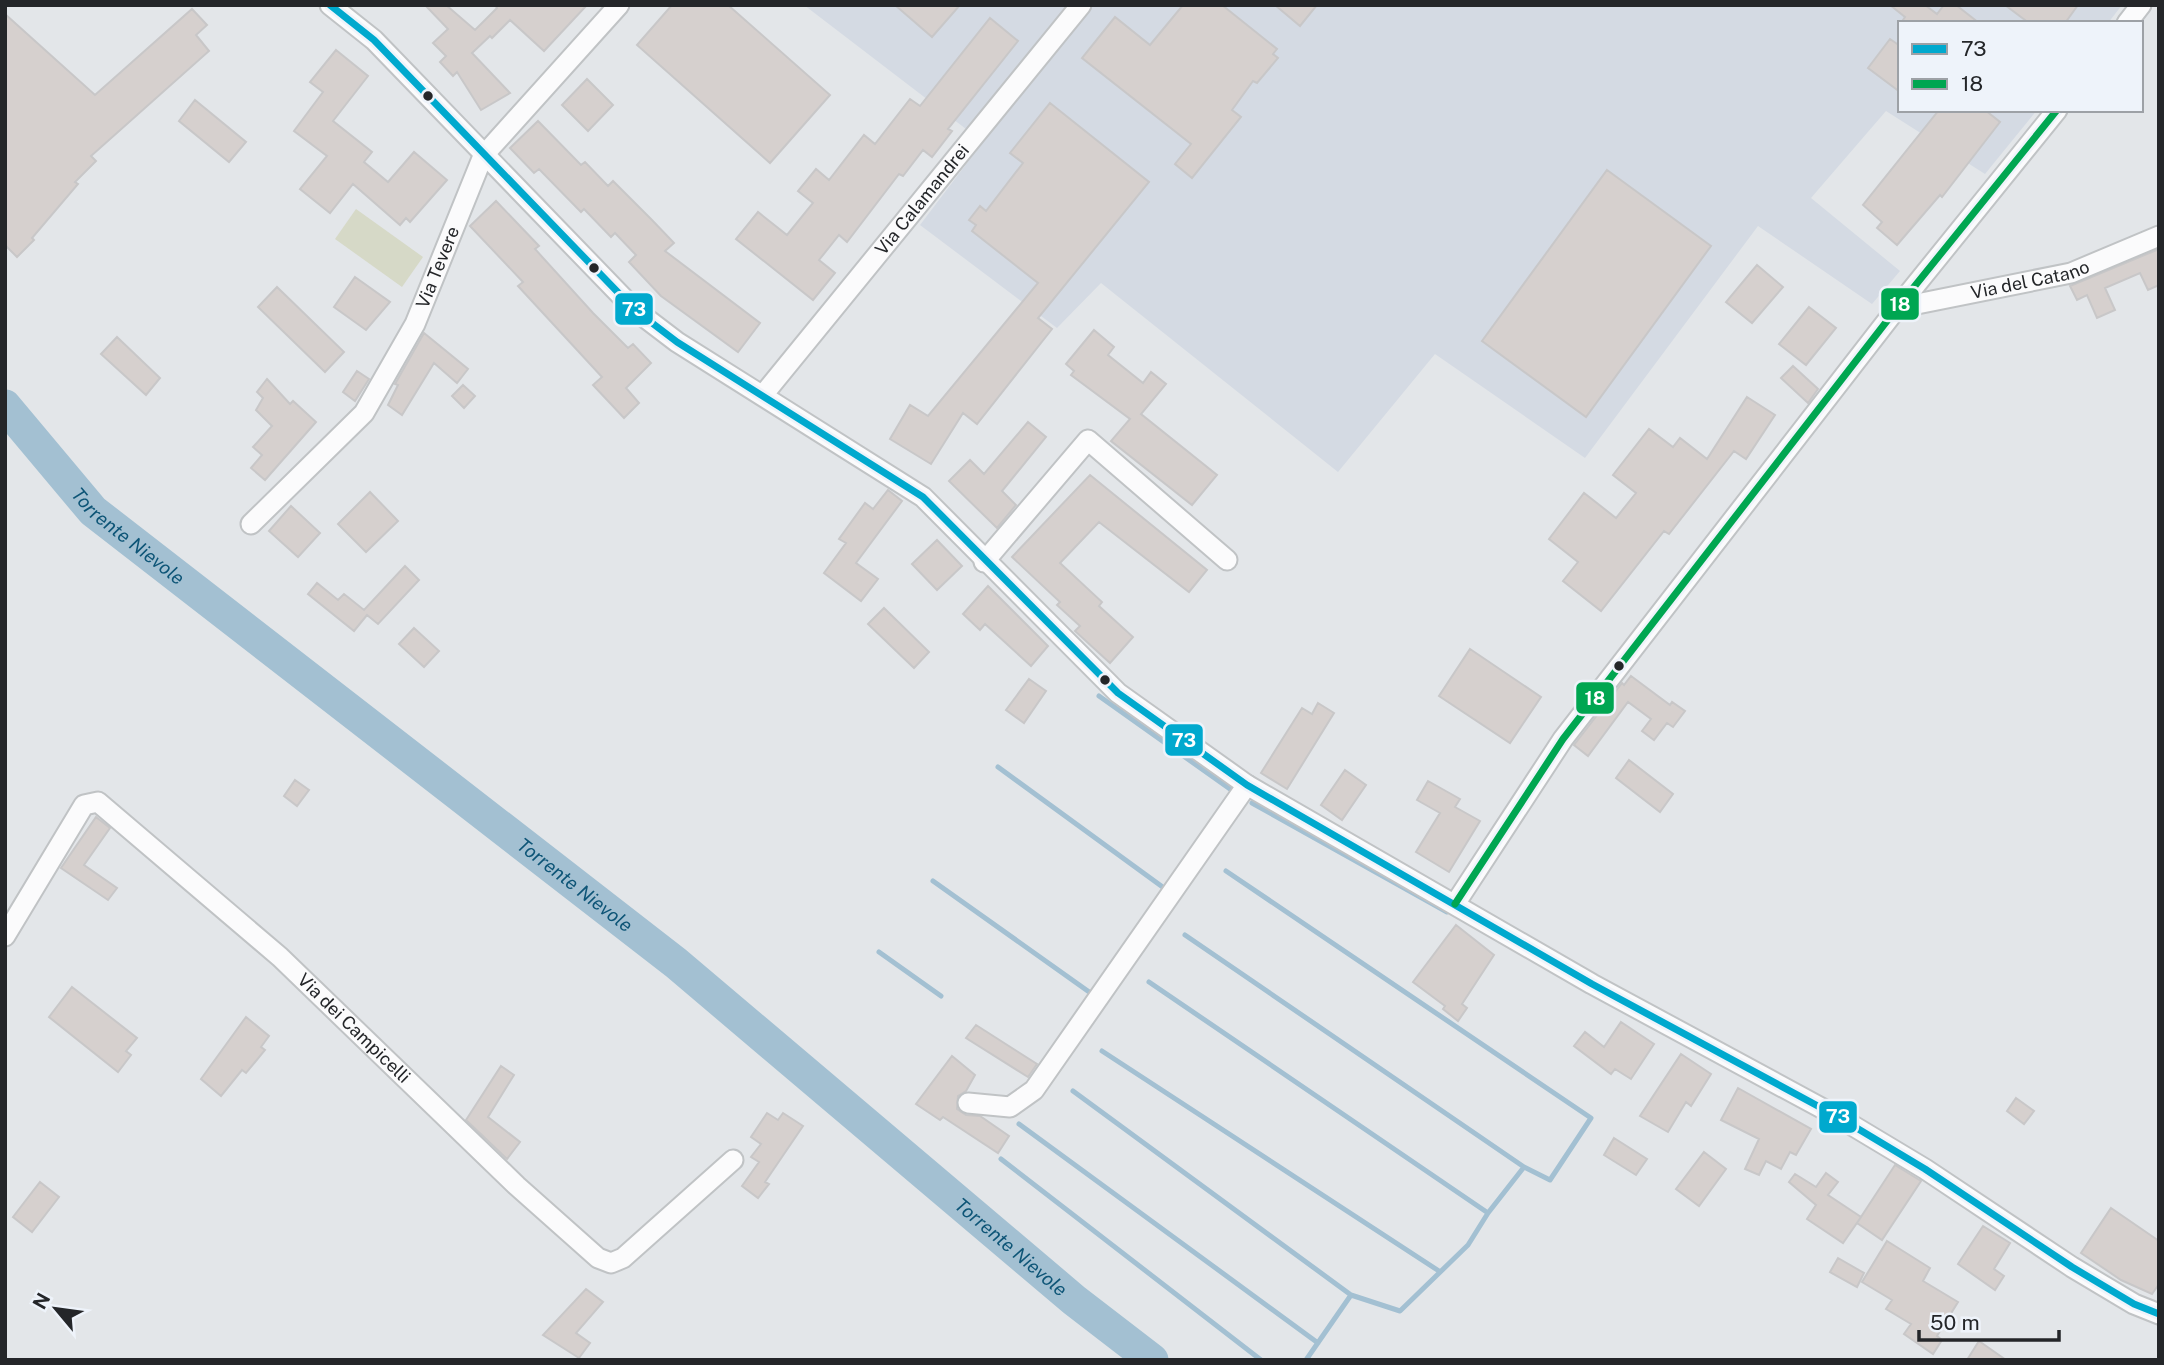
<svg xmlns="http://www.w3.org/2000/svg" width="2164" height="1365" font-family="'Public Sans',sans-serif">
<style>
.built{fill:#d4dae3}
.green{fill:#d6d9c7}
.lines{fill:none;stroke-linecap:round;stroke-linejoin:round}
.stream{stroke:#a3c0d2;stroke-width:5}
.river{stroke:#a3c0d2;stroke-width:33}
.building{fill:#d6d0ce;stroke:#c8c7c8;stroke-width:2}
.minor-casing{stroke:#c0c3c5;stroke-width:23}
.minor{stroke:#fbfbfc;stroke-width:19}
.bus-1-casing{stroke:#eef3fa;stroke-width:12}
.bus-2-casing{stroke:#eef3fa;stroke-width:12}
.bus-1{stroke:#00a9ce;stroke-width:7}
.bus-2{stroke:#00a651;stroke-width:7}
.bus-dot{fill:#242629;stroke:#eef3fa;stroke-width:2.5}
.labels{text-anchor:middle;stroke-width:5;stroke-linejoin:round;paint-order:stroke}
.street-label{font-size:18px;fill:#242629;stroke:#eef3fa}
.water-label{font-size:19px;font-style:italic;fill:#0e5577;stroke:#eef3fa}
.line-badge{stroke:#eef3fa;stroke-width:2.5}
.badge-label{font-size:19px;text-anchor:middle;font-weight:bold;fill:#fff}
</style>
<rect width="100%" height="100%" fill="#e3e6e9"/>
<path class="built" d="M804,5h1318l-14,18h-208v87h137l-52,64 -99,-63 -75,87 89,73 -28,33 -114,-78 -173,232 -150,-104 -97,118 -237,-189 -44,45 -137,-103 63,-83z"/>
<path class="green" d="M356,209l67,48 -21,30 -67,-48z"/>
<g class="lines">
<path class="stream" d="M1099,696l131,93
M998,767l166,121
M1252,803l195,109
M1226,871l365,247 -41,62 -26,-13 -36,46 -20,32 -68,66 -49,-16 -45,65
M933,881l159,113
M1185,935l339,232
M879,952l62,44
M1149,982l339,231
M1102,1051l337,220
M1073,1091l278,204
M1019,1124l299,219
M1001,1159l260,201"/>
<path class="river" id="s1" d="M5,406l88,105 583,452 398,337 78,60"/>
</g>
<path class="building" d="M425,5h21l29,25 22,-22 -2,-3h92l-43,46 -34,-31 -18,18 -2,-2 -18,17 38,40 -29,17 -24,-38 -4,4 -13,-14 6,-6 -13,-13 15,-14z
M672,5h56l102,90 -60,68 -133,-118z
M895,5h65l-28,32z
M1183,5h39l55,44 -4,5 5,4 -21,25 -4,-2 -21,29 9,7 -49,61 -17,-14 16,-20 -109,-86 33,-41 35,28z
M1275,5h42l-17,21z
M1890,5h35l12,9 7,-9h12l23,18h-78l4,-6z
M2005,5h73l-13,18h-36z
M192,9l15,16 -11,10 13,16 -118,105 5,5 -21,21 3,2 -46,54 2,2 -17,17 -12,-12v-231l90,81z
M990,18l28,23 -70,88 4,2 -20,26 -9,-7 -20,26 -4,-2 -52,68 -8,-7 -20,25 16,13 -22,27 -77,-61 22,-27 29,23 26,-32 -15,-12 18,-22 13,11 35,-45 11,9 35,-45 10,7z
M1890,39l10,7v46l-32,-24z
M336,50l32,26 -35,45 39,31 -8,10 24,20 26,-30 33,28 -37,42 -4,-4 -6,7 -47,-41 -23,29 -30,-24 27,-33 -33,-25 29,-39 -13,-10z
M587,79l26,26 -25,26 -26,-26z
M195,100l51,42 -17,20 -50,-41z
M1050,103l99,79 -111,136 14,11 -75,95 -14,-11 -32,51 -41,-25 20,-34 18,11 110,-133 -66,-52 4,-6 -7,-5 11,-14 6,5 37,-48 -13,-10z
M1939,110h46l15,12 -58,75 -2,-2 -43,50 -20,-17 5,-6 -19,-17z
M538,121l43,44 4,-3 23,24 5,-5 38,38 23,24 -9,8 95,72 -22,29 -77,-56 -32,-34 7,-7 -21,-22 -4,4 -27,-28 -3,3 -42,-43 -5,4 -24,-25z
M1607,170l104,76 -125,171 -104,-76z
M496,201l43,45 -4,3 58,64 35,35 5,-4 18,19 -25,25 13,15 -15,15 -31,-33 9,-8 -84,-91 5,-4 -53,-56z
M2159,249v36l-11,5 -8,-17 -35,15 10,22 -18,8 -10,-23 -10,5 -7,-14z
M1757,265l26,22 -31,36 -26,-21z
M355,277l35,25 -24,28 -32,-23z
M277,287l67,65 -19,20 -67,-65z
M1809,307l27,21 -30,37 -27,-21z
M1094,330l20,17 -6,8 35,28 8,-11 15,12 -25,30 76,61 -25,30 -81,-64 19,-22 -59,-44 3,-4 -8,-7z
M424,333l44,36 -11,14 -23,-20 -32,52 -14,-10 10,-20 -3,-1z
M117,337l43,41 -14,17 -45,-41z
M1793,366l25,23 -10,14 -27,-25z
M357,371l12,8 -14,22 -12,-9z
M267,379l23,25 3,-3 23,21 -51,58 -14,-12 11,-13 -9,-8 19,-21 -16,-16 7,-12 -6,-6z
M463,385l12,11 -11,12 -12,-12z
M1747,397l28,18 -29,44 -12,-8 -65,83 -5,-3 -63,80 -38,-30 15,-19 -29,-23 35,-46 32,25 20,-25 -23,-18 36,-46 24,18 7,-9 27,21z
M1028,422l18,15 -44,54 14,14 -19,23 -48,-47 21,-21 14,14z
M1090,475l117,95 -18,22 -90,-70 -39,41 42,39 -3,4 34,31 -23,26 -35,-32 5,-5 -23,-21 3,-3 -48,-45z
M888,490l14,11 -46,62 22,16 -17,22 -37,-28 22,-30 -7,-4 26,-36 8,6z
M370,492l28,29 -32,31 -28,-28z
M291,506l29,27 -22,24 -29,-26z
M937,540l25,26 -25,24 -25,-26z
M405,566l14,14 -41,44 -11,-9 -13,16 -46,-37 9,-11 21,17 6,-6 20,16z
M988,586l60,60 -17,20 -46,-42 -5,6 -17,-16z
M884,608l45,44 -15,16 -46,-44z
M414,628l25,23 -15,16 -25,-23z
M1470,649l71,48 -31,46 -71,-47z
M1631,676l39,29 2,-3 13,9 -12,16 -6,-4 -13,17 -12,-9 9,-12 -23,-17 -40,54 -14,-11 48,-62 2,2z
M1029,679l17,12 -22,32 -18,-13z
M1318,703l16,10 -47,76 -26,-16 41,-65 10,6z
M1629,760l44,34 -13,18 -44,-34z
M1345,770l21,15 -24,35 -21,-15z
M295,780l14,10 -12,16 -13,-10z
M1428,781l32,18 -5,8 25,14 -31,51 -33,-20 24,-39 -23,-13z
M96,817l14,11 -26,37 33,23 -9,12 -47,-32z
M1456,925l38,30 -32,49 5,4 -9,13 -15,-12 2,-3 -32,-24z
M72,987l65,51 -11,13 5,4 -13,17 -69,-55z
M246,1017l23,19 -8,11 4,3 -19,23 -4,-3 -21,26 -20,-17z
M1621,1022l33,22 -23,35 -16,-10 -4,5 -37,-28 11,-14 19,15z
M976,1025l61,39 -9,13 -62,-39z
M1681,1054l30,20 -20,32 -5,-4 -18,30 -28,-16z
M952,1056l23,19 -9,16 -8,5 -1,13 9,6 14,1 29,20 -11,17 -55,-36 -3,3 -24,-16z
M501,1066l13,9 -26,42 32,25 -13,17 -41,-39z
M1738,1088l73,41 -15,26 -6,-3 -9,17 -15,-8 -7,14 -14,-6 14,-30 -38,-19z
M2016,1098l18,13 -10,13 -17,-13z
M767,1113l11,7 5,-7 20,13 -38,56 4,2 -11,14 -16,-12 17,-24 -8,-5 10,-13 -10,-7z
M1614,1138l33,21 -11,16 -32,-20z
M1704,1152l22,17 -27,37 -23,-17z
M1895,1165l26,16 -39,59 -25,-17z
M1826,1173l12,9 -10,13 33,22 -18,26 -36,-24 9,-14 -27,-23 6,-8 21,13z
M40,1182l19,15 -27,35 -19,-15z
M2111,1208l48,33v43l-7,10 -31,-14 -40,-27z
M1983,1226l27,17 -16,26 10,7 -9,14 -37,-26z
M1887,1241l43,27 -7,13 35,21 -21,34 5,4 -9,14 -29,-20 7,-10 -25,-15 6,-9 -30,-18z
M1838,1258l26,15 -7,14 -27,-15z
M586,1289l17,13 -27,31 14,10 -11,15 -36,-23z
M1979,1341l27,19h-39z"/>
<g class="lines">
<g class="minor-casing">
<g id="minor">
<path d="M330,5l44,35 261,270 42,32 246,155 195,196 129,92 345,199 248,134 85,51 147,98 62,37 25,10"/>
<path d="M2127,23l14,-18"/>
<path id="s2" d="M1897,308l174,-35 88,-37"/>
<path id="s3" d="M763,395l318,-390"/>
<path id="s4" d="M251,524l113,-111 51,-89 68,-168 136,-151"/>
<path d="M984,562l104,-122 139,120"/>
<path d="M1455,904l108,-165 334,-431 160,-198"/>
<path id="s5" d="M5,936l79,-131 14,-3 182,155 237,229 81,72 13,5 12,-5 110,-98"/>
<path d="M968,1103l42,4 24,-17 213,-305"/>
</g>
</g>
<use href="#minor" class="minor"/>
<g class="bus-1-casing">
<path id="bus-1" d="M330,5l44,35 261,270 42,32 246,155 195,196 129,92 345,199 248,134 85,51 147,98 62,37 25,10"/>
</g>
<g class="bus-2-casing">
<path id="bus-2" d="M1455,904l108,-165 334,-431 160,-198"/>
</g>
<use href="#bus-1" class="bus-1"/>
<use href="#bus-2" class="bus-2"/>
</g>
<g class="bus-dot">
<circle cx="428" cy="96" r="6"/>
<circle cx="594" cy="268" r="6"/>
<circle cx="1619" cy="666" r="6"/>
<circle cx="1105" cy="680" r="6"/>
</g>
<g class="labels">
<g class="street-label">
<text dy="6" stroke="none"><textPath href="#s3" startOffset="252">Via Calamandrei</textPath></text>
<text dy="6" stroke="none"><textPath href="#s4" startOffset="322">Via Tevere</textPath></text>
<text dy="6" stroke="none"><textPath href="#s2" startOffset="136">Via del Catano</textPath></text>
<text dy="6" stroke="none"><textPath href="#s5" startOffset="509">Via dei Campicelli</textPath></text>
</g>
<g class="water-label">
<text dy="7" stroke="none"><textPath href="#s1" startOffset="180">Torrente Nievole</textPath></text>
<text dy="7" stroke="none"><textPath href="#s1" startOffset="747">Torrente Nievole</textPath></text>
<text dy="7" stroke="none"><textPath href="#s1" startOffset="1314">Torrente Nievole</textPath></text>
</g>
</g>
<g class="line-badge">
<rect x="1880" y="287" width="40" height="34" rx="7" fill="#00a651"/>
<rect x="614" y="292" width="40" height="34" rx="7" fill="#00a9ce"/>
<rect x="1575" y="681" width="40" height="34" rx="7" fill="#00a651"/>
<rect x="1164" y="723" width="40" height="34" rx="7" fill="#00a9ce"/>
<rect x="1818" y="1100" width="40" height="34" rx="7" fill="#00a9ce"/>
</g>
<g class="badge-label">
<text x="1900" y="311">18</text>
<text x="634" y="316">73</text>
<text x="1595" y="705">18</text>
<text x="1184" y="747">73</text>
<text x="1838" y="1123">73</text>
</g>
<rect width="2164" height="1365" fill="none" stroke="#242629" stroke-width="14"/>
<rect x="1898" y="21" width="245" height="91" fill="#eef3fa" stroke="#9da1a6" stroke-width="2"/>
<rect x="1912" y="44" width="35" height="10" fill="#00a9ce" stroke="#9da1a6" stroke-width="2"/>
<text x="1961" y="56" font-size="21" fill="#242629">73</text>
<rect x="1912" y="79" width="35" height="10" fill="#00a651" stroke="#9da1a6" stroke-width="2"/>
<text x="1961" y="91" font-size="21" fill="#242629">18</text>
<g transform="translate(56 1309) rotate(299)" stroke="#eef3fa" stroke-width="5" paint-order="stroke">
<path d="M0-5L12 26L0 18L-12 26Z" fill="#242629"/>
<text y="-10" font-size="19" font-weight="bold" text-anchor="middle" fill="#242629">N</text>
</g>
<path d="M1919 1330v10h140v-10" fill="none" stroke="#242629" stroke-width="3.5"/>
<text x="1930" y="1330" font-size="21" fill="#242629" stroke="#eef3fa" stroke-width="5" paint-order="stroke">50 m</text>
</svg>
